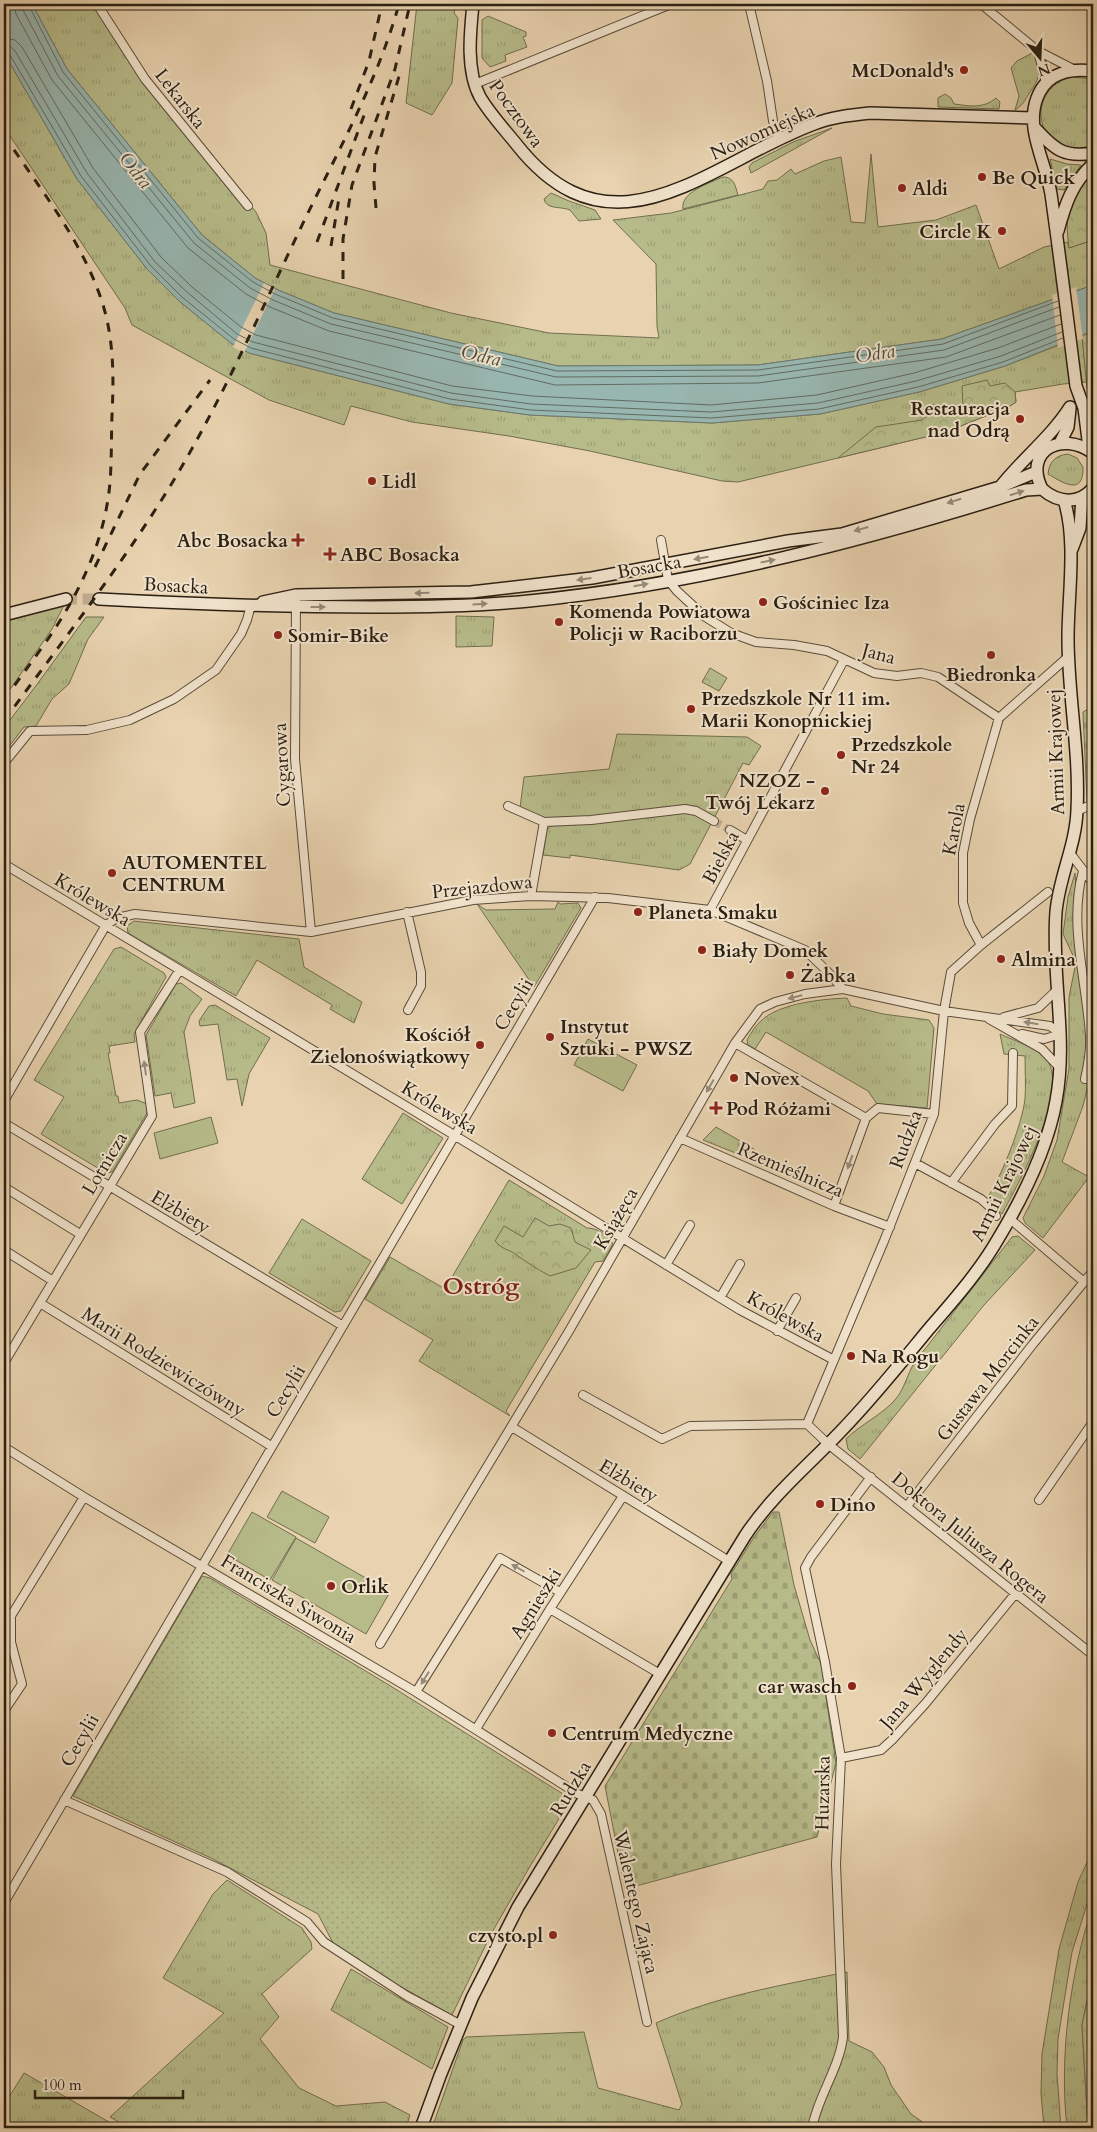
<svg xmlns="http://www.w3.org/2000/svg" width="1097" height="2132" font-family="Cardo,serif">
<style>
.grass{fill:url(#grass-tufts);stroke:#716e4e}
.forest{fill:url(#forest-crowns);stroke:#716e4e}
.cemetery{fill:url(#cemetery-stones);stroke:#716e4e}
.garden{fill:url(#garden-dots);stroke:#716e4e}
.pitch{fill:#b7bb8a;stroke:#716e4e}
.water{fill:#98b6b0;stroke:#6c7a71}
.pier{fill:#e8d2af}
.lines{fill:none;stroke-linecap:round;stroke-linejoin:round}
.shore{stroke:#626b61;stroke-width:1}
.street-tunnel{stroke:#c2ae90;stroke-width:8;stroke-dasharray:8 4;stroke-linecap:butt}
.secondary-tunnel{stroke:#c2ae90;stroke-width:11;stroke-dasharray:11 5.5;stroke-linecap:butt}
.street-casing{stroke:#5a4c39;stroke-width:10}
.secondary-casing{stroke:#2b2012;stroke-width:14}
.street{stroke:#f0e2cb;stroke-width:8}
.secondary{stroke:#f0e2cb;stroke-width:11}
.rail{stroke:#2b2012;stroke-width:3;stroke-dasharray:9 9;stroke-linecap:butt}
.oneway{fill:#978b78}
.poi-dot{fill:#8f2418;stroke:#f0e2cb;stroke-width:2}
.labels{text-anchor:middle;stroke-width:4;stroke-linejoin:round;paint-order:stroke}
.poi-label{font-size:19px;font-weight:bold;fill:#2b2012;stroke:#f0e2cb;text-anchor:start}
.street-label{font-size:19px;fill:#2b2012;stroke:#f0e2cb}
.water-label{font-size:20px;font-style:italic;fill:#4c4d41;stroke:#f0e2cb}
.district-label{font-size:24px;font-weight:bold;fill:#7a1f14;stroke:#f0e2cb}
</style>
<defs>
<pattern id="grass-tufts" width="24" height="20" patternUnits="userSpaceOnUse" patternTransform="scale(1.25)"><rect width="24" height="20" fill="#b7bb8a"/><path d="M3 7l-1-3M5 7V3M7 7l1-3M15 17l-1-3M17 17v-4M19 17l1-3" fill="none" stroke="#9ea076"/></pattern>
<pattern id="forest-crowns" width="20" height="18" patternUnits="userSpaceOnUse" patternTransform="scale(1.25)"><rect width="20" height="18" fill="#b7bb8a"/><path d="M2 6a3 3 0 1 1 6 0M12 15a3 3 0 1 1 6 0" fill="none" stroke="#9ea076"/></pattern>
<pattern id="cemetery-stones" width="16" height="16" patternUnits="userSpaceOnUse" patternTransform="scale(1.25)"><rect width="16" height="16" fill="#b7bb8a"/><path d="M2 7V4a2 2 0 0 1 4 0v3zM10 15v-3a2 2 0 0 1 4 0v3z" fill="#9ea076"/></pattern>
<pattern id="garden-dots" width="8" height="8" patternUnits="userSpaceOnUse" patternTransform="scale(1.25)"><rect width="8" height="8" fill="#b7bb8a"/><path d="M2 2h.1M6 6h.1" fill="none" stroke="#9ea076" stroke-width="1.8" stroke-linecap="round"/></pattern>
</defs>
<rect width="100%" height="100%" fill="#e8d2af"/>
<filter id="stains"><feTurbulence type="fractalNoise" baseFrequency=".004" numOctaves="4"/><feColorMatrix values="0 0 0 0 .2 0 0 0 0 .09 0 0 0 0 .02 0 0 0 .5 -.17"/></filter>
<radialGradient id="worn" r=".72"><stop offset=".6" stop-color="#630" stop-opacity="0"/><stop offset="1" stop-color="#630" stop-opacity=".3"/></radialGradient>
<path class="grass" d="M32,4h69l45,71 110,137 10,21 4,32 181,48 98,20 110,5 -2,-12 -1,-62 -43,-44 58,-7 92,-24 5,-8 9,-1 14,-11 4,5 29,-13 17,-4 10,65 14,1 6,-69 7,73 58,-7 40,-15 23,64 45,-22 24,-5 1,6 24,-8v45l-151,54 -184,26 -200,1 -224,-53 -56,-23 -23,-12 -53,-43 -135,-166z
M417,4h39l-2,9 4,5 -6,65 -20,32 -26,-12z
M488,16l38,16v4l-3,1 4,10 -22,8 1,6 -16,6 -8,-9v-38z
M4,53l73,126 70,90 32,32 52,42 18,10 200,51 81,11 182,8 108,-9 99,-22 86,-26 77,-30 5,46 -24,2 -48,8 1,10 -6,4 -64,26 -208,50 -16,-1 -132,-30 -81,-15 -97,-14 -61,-16 -7,19 -75,-25 -137,-75 -7,-17 -121,-181z
M1032,53c11,12 8,24 0,36 -6,8 -7,15 -17,21l4,-14 -8,-28 6,-7z
M1071,77l22,2v69c-4,1 -10,3 -15,3 -45,-3 -51,-62 -7,-74z
M945,94l6,4 3,6c16,2 29,5 42,-6l4,4 -1,7 -61,-2v-9z
M832,128l-81,45 -2,-6 3,-4 41,-21z
M1050,159l17,5 14,1 -17,25 -7,-1z
M723,177c11,0 12,8 15,18l-55,14c-3,-17 27,-26 40,-32z
M551,193l18,8 26,9 6,9 -22,2 -9,-11c-9,-4 -24,0 -26,-11z
M1068,454l9,4 6,9c1,31 -23,14 -35,7 1,-12 8,-19 20,-20z
M65,603l-13,26 -48,69v-76z
M456,616l38,1 -2,29 -36,1z
M86,617h18l-16,22 -19,45 -17,15 -16,27 -12,1 -20,26v-25l34,-45z
M617,734l130,3 14,9 -12,19 -6,-2 -53,101 -11,6 -109,-15v3l-27,-3 4,-25 9,-10 -8,-1 -28,-11 4,-31 85,-8z
M1075,873l13,166 -6,41 7,1 -6,25 -21,56 27,15 -46,61 -18,-15 -2,-5 21,-42 13,-36 12,-71v-72l7,-35 -13,-28 5,-37z
M558,902l2,2 18,-1 3,5 -47,79 -57,-83 9,6 69,-1z
M134,921l165,18 5,28 58,35 -8,21 -24,-14 2,-4 -75,-45 -21,36 -108,-63 -1,-7z
M121,947l43,26 2,4 -32,57 1,8 -26,4 1,7h-2l8,43h2l1,7 18,-3 10,4v9l-35,59 -6,1 -65,-39 23,-37 -30,-17 80,-131z
M181,983l21,16 -12,17 -6,16 11,71 -21,5 -3,-15 -16,3 -9,-61 30,-51z
M847,998l4,8 32,8 46,6 5,8 -7,80 -50,-4 -9,-13 -102,-59 -11,17 -7,-4 -1,-5c4,-7 8,-14 14,-19 18,-18 62,-22 86,-23z
M215,1005l55,33 -21,36 -7,32 -5,-27 -10,1 -9,-56 -18,2 -1,-5 10,-15z
M1000,1034c13,6 44,17 49,29 17,35 -30,119 -47,151l-16,-14c15,-22 36,-75 39,-101 1,-14 0,-29 0,-43l-21,-2z
M403,1113l40,25 -41,66 -40,-25z
M716,1127l38,22 -1,11 -50,-20z
M509,1180l78,48c11,0 20,7 26,16l-10,17 -8,1 -89,149 4,5 -91,-55 14,-21 -68,-41 25,-42 55,32z
M302,1219l69,42 -30,50 -6,1 -66,-39z
M1018,1236l17,14 -51,55 -124,154 -12,-10 -2,-10c14,-14 32,-22 46,-36 11,-10 14,-25 21,-38 3,-5 8,-11 12,-16l87,-112z
M1093,1849v36l-21,67 -14,87 -1,35 4,54h-17l-3,-35 1,-39 17,-105 19,-67z
M227,1880l75,48 9,14 1,7 -50,45 17,23 -19,22 39,49 37,18 49,-4 25,13 -4,13h-277l-19,-11 114,-104 -61,-35 50,-84z
M1093,1905v67l-11,53 6,103h-21c-8,-72 3,-155 26,-223z
M351,1969l97,58 -16,42 -101,-59z
M847,1972l2,69 23,11 12,15 7,18 20,29 20,14h-499l31,-88 3,-3 118,-5 14,56 81,22 3,-6 -26,-81c61,-27 126,-38 191,-51z
M24,2073l85,49 -10,6h-95v-23z"/>
<path class="forest" d="M1093,173v67l-24,8c-5,-35 0,-50 24,-75z
M1093,331v89l-4,-10 -7,-74z
M987,380l3,6 15,-3 10,9 1,10 -6,4 -64,26 -108,26 38,-31 46,-7 9,-7 2,-8h30l-1,-19z
M710,668l17,10 -8,13 -17,-9z
M535,1218l14,8 11,-2 11,4 4,14 16,8 -15,18 -26,8c-13,-7 -24,-14 -35,-22 -8,-6 -11,-3 -20,-13l9,-15 19,11z
M1093,1972v156h-5l-6,-103z"/>
<path class="cemetery" d="M1093,706v92l-6,3 -4,-89z
M773,1512h6l15,73 16,55 11,24 15,99 -19,74 -192,52 -20,-103 127,-207 -1,-5 23,-37z"/>
<path class="garden" d="M202,1576l8,2 179,107 182,114 -42,69 -38,66 -39,81 -58,-32 -61,-40 -15,-29 -107,-56 -138,-62z"/>
<path class="pitch" d="M588,1039l49,26 -14,26 -49,-26z
M211,1117l7,26 -58,16 -6,-26z
M282,1491l47,26 -14,26 -48,-26z
M252,1512l44,25 -26,43 -43,-25z
M296,1538l94,54 -24,42 -94,-54z"/>
<path class="water" d="M4,4h28l35,65 135,166 53,43 23,12 56,23 224,53 200,-1 184,-26 151,-54v46l-88,35 -86,26 -99,22 -108,9 -182,-8 -81,-11 -200,-51 -18,-10 -52,-42 -32,-32 -70,-90 -73,-126z"/>
<path class="pier" d="M264,283l11,6 -31,64 -11,-6z
M1076,287l7,52 -25,9 -6,-53z"/>
<g class="lines">
<path class="shore" d="M14,4l2,10 36,66 136,168 58,46 24,13 59,24 226,54 203,-2 188,-26 114,-42
M21,4l2,6 35,66 136,167 56,45 23,12 58,24 225,53 202,-1 186,-26 115,-43
M28,4l35,68 135,166 55,44 22,12 58,24 224,53 201,-1 185,-26 115,-43
M4,38l11,2 7,7 71,121 68,89 31,30 49,40 15,8 196,51 80,10 179,9 106,-10 97,-22 84,-25 63,-24
M4,46h6l5,5 72,122 68,89 32,30 50,42 16,8 198,51 80,11 180,8 107,-9 98,-22 85,-25 61,-24
M4,52l6,3 71,121 70,90 31,31 52,42 17,9 199,51 81,11 180,8 108,-9 99,-22 85,-25 60,-24"/>
<path class="street-tunnel" d="M714,821l16,9"/>
<path class="secondary-tunnel" d="M66,599h33"/>
<g class="street-casing">
<path id="street" d="M97,4l48,75 103,127
M749,4l18,77 6,40 6,18
M981,4l57,47 37,19
M1038,51l8,32
M475,84l196,-80
M661,540l7,40 9,11 27,25 27,17 25,9 38,3 33,6 47,22 23,3 24,-3 17,4 61,41 70,-62
M296,602l-1,157 16,173
M4,763l26,-32 57,-1 43,-10 44,-21 42,-29 25,-36 6,-14 4,-15
M508,806l36,16
M1077,811l16,-7
M730,830l17,10
M1070,853l23,30
M4,864l450,271 286,175 94,50
M1083,871c-15,54 4,111 7,165 1,14 -2,30 -5,43
M1048,892l-67,53 -30,27 -7,39 -10,103 -50,127 -77,183 21,20 265,211
M531,896l13,-74 47,-2 94,-11 11,2 18,10
M710,910l134,-250
M407,912l14,60v14l-13,24
M981,945l-12,-22 -6,-20v-50l7,-34 29,-101
M1004,1017l34,-9 20,-19
M989,1019l53,30 18,19
M1022,1034l22,5 17,-5
M735,1043l131,75
M4,1101l102,-176 11,-7 18,-4 176,18 162,-32 58,-4 77,2 102,12 95,40 21,20 17,19
M4,1123l339,203
M680,1138l154,68 56,21
M915,1163l66,36 9,8 6,9
M951,1183l44,-59 17,-18 1,-53
M4,1187l76,47
M834,1206l32,-88 12,-10 56,6
M1009,1218l75,64
M4,1250l49,31
M666,1265l24,-40
M720,1298l20,-34
M40,1303l231,143
M777,1331l19,-33
M4,1363l148,-247 -12,-84 39,-61
M583,1395l79,44 28,-13 117,-2
M512,1427l217,134
M4,1447l80,50 332,195 162,102 15,6 8,14 46,208
M1039,1500l54,-78
M907,1506l126,-162 60,-73
M550,1609l110,65
M380,1644l189,-313 166,-288 25,-34 15,-7 30,-8 38,-5 101,22 106,15 11,8
M416,1692l84,-134 60,34
M4,1711l18,-27 -11,-42v-26l73,-119
M476,1729l74,-120 73,-113
M841,1758l40,-8 11,-10 33,-36 90,-110
M64,1800l163,72 80,50 17,20 83,54 54,29
M4,1903l591,-1006
M812,2128c6,-32 27,-59 31,-91l-7,-173 5,-106 -16,-96 -20,-94 6,-11 60,-80"/>
</g>
<g class="secondary-casing">
<path id="secondary" d="M473,4c-3,29 -7,67 7,93 10,17 25,33 37,48 96,121 192,18 297,-21 18,-7 37,-9 56,-11l163,5
M1093,71c-23,-3 -47,2 -56,27 -12,31 9,65 14,96 9,64 17,128 25,192l8,22 4,32 5,12
M1035,128c19,21 29,30 58,25
M1058,231c7,-26 14,-48 35,-67
M1060,443l8,-16 2,-18
M1093,453c-32,-23 -70,-2 -51,36 16,14 37,16 51,-1
M1001,486c22,-28 50,-49 69,-79
M1072,549l8,-21 2,-31
M99,599c92,5 183,8 274,8 52,0 104,-1 156,-6 170,-17 335,-60 497,-111l16,-1
M263,602l33,-7 175,-3 121,-14 196,-37 54,-7 158,-47 36,-15
M4,615l62,-16
M421,2128l19,-52 32,-78 46,-91 227,-371c26,-40 64,-71 97,-106 31,-32 58,-66 86,-100 25,-29 51,-58 70,-91 24,-40 50,-92 58,-138 12,-63 -5,-126 0,-189 3,-35 20,-67 21,-102 3,-57 -9,-115 -9,-172 0,-43 9,-97 -4,-138"/>
</g>
<use href="#street" class="street"/>
<use href="#secondary" class="secondary"/>
<path class="rail" d="M351,109l18,-48 13,-57
M4,135c33,50 74,100 95,158 15,40 15,81 13,123 -1,25 0,51 -3,76 -7,56 -33,108 -66,154
M376,208l-2,-25 1,-26 25,-84
M317,242l49,-132
M331,246l8,-48
M343,279v-40l9,-54 43,-116 15,-65
M95,567l45,-93 70,-94
M4,700l42,-58
M4,721c56,-77 115,-152 165,-233 52,-85 92,-178 136,-269 34,-70 73,-139 94,-215"/>
</g>
<defs><path id="oneway-solid" d="M-6-.8H1V-3.2L6.5 0L1 3.2V.8H-6Z" transform="scale(1.25)"/></defs>
<g class="oneway">
<use href="#oneway-solid" transform="translate(1017 493) rotate(-17)"/>
<use href="#oneway-solid" transform="translate(954 501) rotate(163)"/>
<use href="#oneway-solid" transform="translate(861 529) rotate(164)"/>
<use href="#oneway-solid" transform="translate(701 558) rotate(170)"/>
<use href="#oneway-solid" transform="translate(768 561) rotate(-11)"/>
<use href="#oneway-solid" transform="translate(584 579) rotate(172)"/>
<use href="#oneway-solid" transform="translate(641 585) rotate(-10)"/>
<use href="#oneway-solid" transform="translate(422 593) rotate(178)"/>
<use href="#oneway-solid" transform="translate(480 604) rotate(-4)"/>
<use href="#oneway-solid" transform="translate(318 607)"/>
<use href="#oneway-solid" transform="translate(795 997) rotate(166)"/>
<use href="#oneway-solid" transform="translate(1031 1023) rotate(-171)"/>
<use href="#oneway-solid" transform="translate(145 1068) rotate(-98)"/>
<use href="#oneway-solid" transform="translate(710 1086) rotate(120)"/>
<use href="#oneway-solid" transform="translate(850 1162) rotate(110)"/>
<use href="#oneway-solid" transform="translate(518 1568) rotate(-150)"/>
<use href="#oneway-solid" transform="translate(425 1678) rotate(122)"/>
</g>
<g class="poi-dot">
<circle cx="964" cy="70" r="5"/>
<circle cx="982" cy="177" r="5"/>
<circle cx="902" cy="188" r="5"/>
<circle cx="1002" cy="231" r="5"/>
<circle cx="1020" cy="419" r="5"/>
<circle cx="372" cy="481" r="5"/>
<path d="M295.5 532.5h5v5h5v5h-5v5h-5v-5h-5v-5h5z"/>
<path d="M327.5 546.5h5v5h5v5h-5v5h-5v-5h-5v-5h5z"/>
<circle cx="763" cy="602" r="5"/>
<circle cx="559" cy="622" r="5"/>
<circle cx="278" cy="635" r="5"/>
<circle cx="991" cy="655" r="5"/>
<circle cx="691" cy="709" r="5"/>
<circle cx="841" cy="755" r="5"/>
<circle cx="825" cy="791" r="5"/>
<circle cx="112" cy="873" r="5"/>
<circle cx="638" cy="912" r="5"/>
<circle cx="702" cy="950" r="5"/>
<circle cx="1001" cy="959" r="5"/>
<circle cx="790" cy="975" r="5"/>
<circle cx="550" cy="1037" r="5"/>
<circle cx="480" cy="1045" r="5"/>
<circle cx="734" cy="1078" r="5"/>
<path d="M713.5 1100.5h5v5h5v5h-5v5h-5v-5h-5v-5h5z"/>
<circle cx="851" cy="1356" r="5"/>
<circle cx="820" cy="1504" r="5"/>
<circle cx="331" cy="1586" r="5"/>
<circle cx="852" cy="1686" r="5"/>
<circle cx="552" cy="1733" r="5"/>
<circle cx="553" cy="1935" r="5"/>
</g>
<g class="labels">
<g class="poi-label">
<text x="954" y="77" text-anchor="end">McDonald's</text>
<text x="992" y="184">Be Quick</text>
<text x="912" y="195">Aldi</text>
<text x="992" y="238" text-anchor="end">Circle K</text>
<text x="1010" y="415" text-anchor="end">Restauracja<tspan x="1010" dy="22">nad Odrą</tspan></text>
<text x="382" y="488">Lidl</text>
<text x="288" y="547" text-anchor="end">Abc Bosacka</text>
<text x="340" y="561">ABC Bosacka</text>
<text x="773" y="609">Gościniec Iza</text>
<text x="569" y="618">Komenda Powiatowa<tspan x="569" dy="22">Policji w Raciborzu</tspan></text>
<text x="288" y="642">Somir-Bike</text>
<text x="991" y="681" text-anchor="middle">Biedronka</text>
<text x="701" y="705">Przedszkole Nr 11 im.<tspan x="701" dy="22">Marii Konopnickiej</tspan></text>
<text x="851" y="751">Przedszkole<tspan x="851" dy="22">Nr 24</tspan></text>
<text x="815" y="787" text-anchor="end">NZOZ -<tspan x="815" dy="22">Twój Lekarz</tspan></text>
<text x="122" y="869">AUTOMENTEL<tspan x="122" dy="22">CENTRUM</tspan></text>
<text x="648" y="919">Planeta Smaku</text>
<text x="712" y="957">Biały Domek</text>
<text x="1011" y="966">Almina</text>
<text x="800" y="982">Żabka</text>
<text x="560" y="1033">Instytut<tspan x="560" dy="22">Sztuki - PWSZ</tspan></text>
<text x="470" y="1041" text-anchor="end">Kościół<tspan x="470" dy="22">Zielonoświątkowy</tspan></text>
<text x="744" y="1085">Novex</text>
<text x="726" y="1115">Pod Różami</text>
<text x="861" y="1363">Na Rogu</text>
<text x="830" y="1511">Dino</text>
<text x="341" y="1593">Orlik</text>
<text x="842" y="1693" text-anchor="end">car wasch</text>
<text x="562" y="1740">Centrum Medyczne</text>
<text x="543" y="1942" text-anchor="end">czysto.pl</text>
</g>
<g class="street-label">
<text transform="translate(181 98) rotate(52)" y="7">Lekarska</text>
<text transform="translate(517 113) rotate(54)" y="7">Pocztowa</text>
<text transform="translate(762 131) rotate(-24)" y="7">Nowomiejska</text>
<text transform="translate(649 566) rotate(-10)" y="7">Bosacka</text>
<text transform="translate(176 585) rotate(3)" y="7">Bosacka</text>
<text transform="translate(879 653) rotate(15)" y="7">Jana</text>
<text transform="translate(1055 752) rotate(-92)" y="7">Armii Krajowej</text>
<text transform="translate(281 765) rotate(-93)" y="7">Cygarowa</text>
<text transform="translate(953 829) rotate(-79)" y="7">Karola</text>
<text transform="translate(720 857) rotate(-62)" y="7">Bielska</text>
<text transform="translate(482 886) rotate(-6)" y="7">Przejazdowa</text>
<text transform="translate(93 899) rotate(31)" y="7">Królewska</text>
<text transform="translate(513 1004) rotate(-59)" y="7">Cecylii</text>
<text transform="translate(440 1107) rotate(31)" y="7">Królewska</text>
<text transform="translate(905 1139) rotate(-70)" y="7">Rudzka</text>
<text transform="translate(104 1163) rotate(-59)" y="7">Lotnicza</text>
<text transform="translate(791 1169) rotate(23)" y="7">Rzemieślnicza</text>
<text transform="translate(1003 1183) rotate(-64)" y="7">Armii Krajowej</text>
<text transform="translate(181 1211) rotate(31)" y="7">Elżbiety</text>
<text transform="translate(615 1218) rotate(-60)" y="7">Książęca</text>
<text transform="translate(786 1316) rotate(29)" y="7">Królewska</text>
<text transform="translate(164 1361) rotate(32)" y="7">Marii Rodziewiczówny</text>
<text transform="translate(987 1378) rotate(-52)" y="7">Gustawa Morcinka</text>
<text transform="translate(285 1391) rotate(-59)" y="7">Cecylii</text>
<text transform="translate(629 1480) rotate(31)" y="7">Elżbiety</text>
<text transform="translate(971 1537) rotate(39)" y="7">Doktora Juliusza Rogera</text>
<text transform="translate(289 1598) rotate(31)" y="7">Franciszka Siwonia</text>
<text transform="translate(535 1603) rotate(-58)" y="7">Agnieszki</text>
<text transform="translate(923 1678) rotate(-50)" y="7">Jana Wyglendy</text>
<text transform="translate(79 1740) rotate(-60)" y="7">Cecylii</text>
<text transform="translate(570 1788) rotate(-59)" y="7">Rudzka</text>
<text transform="translate(822 1793) rotate(-89)" y="7">Huzarska</text>
<text transform="translate(637 1902) rotate(77)" y="7">Walentego Zająca</text>
</g>
<g class="water-label">
<text transform="translate(136 170) rotate(51)" y="7">Odra</text>
<text transform="translate(875 353) rotate(-9)" y="7">Odra</text>
<text transform="translate(481 355) rotate(12)" y="7">Odra</text>
</g>
<g class="district-label">
<text x="481" y="1294">Ostróg</text>
</g>
</g>
<rect width="1097" height="2132" fill="none" stroke="#e8d2af" stroke-width="20"/>
<rect x="5" y="5" width="1087" height="2122" fill="none" stroke="#2b2012" stroke-width="2.5"/>
<rect x="10" y="10" width="1077" height="2112" fill="none" stroke="#2b2012"/>
<g transform="translate(1040 58) rotate(161)" stroke="#f0e2cb" stroke-width="4" paint-order="stroke">
<path d="M0-4L9 19L0 12L-9 19Z" fill="#2b2012"/>
<text y="-8" font-size="14" font-weight="bold" text-anchor="middle" fill="#2b2012">N</text>
</g>
<path d="M35 2090v8h148v-8" fill="none" stroke="#2b2012" stroke-width="2.5"/>
<text x="42" y="2090" font-size="15" fill="#2b2012" stroke="#f0e2cb" stroke-width="4" paint-order="stroke">100 m</text>
<rect width="100%" height="100%" filter="url(#stains)"/>
<rect width="100%" height="100%" fill="url(#worn)"/>
</svg>
